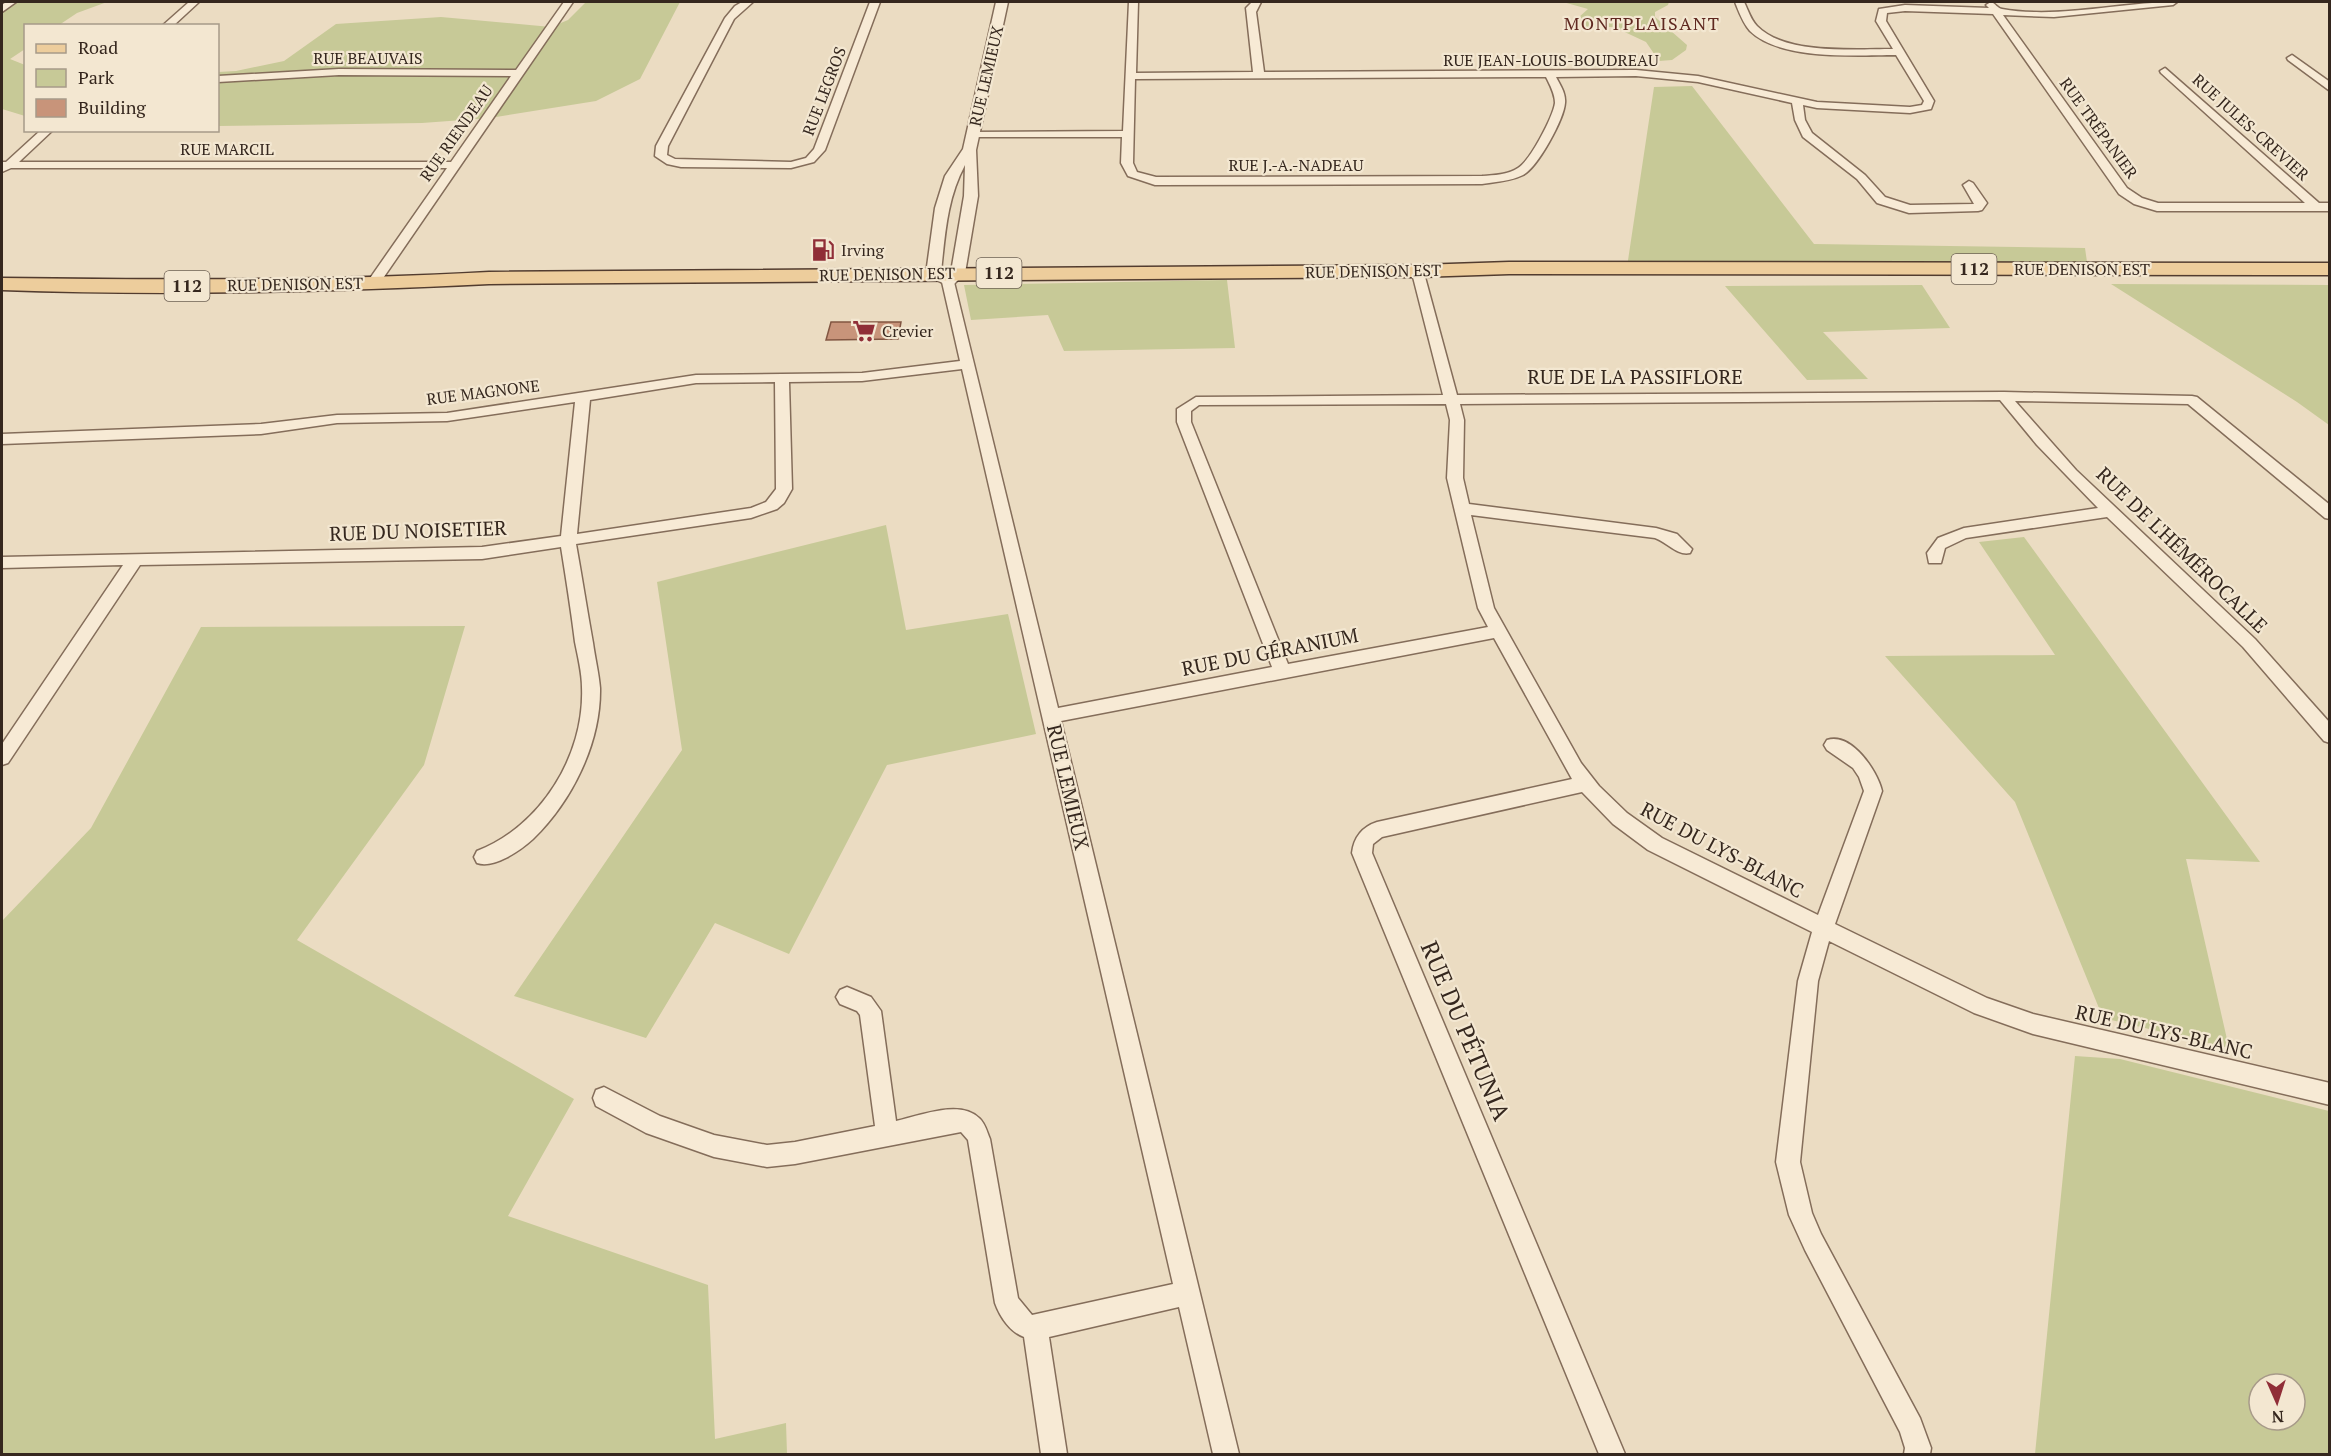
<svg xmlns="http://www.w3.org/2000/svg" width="2331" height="1456" font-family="'PT Serif',serif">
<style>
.green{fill:#c7c997;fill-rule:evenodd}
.building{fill:#c8947a;stroke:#825642;stroke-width:1.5}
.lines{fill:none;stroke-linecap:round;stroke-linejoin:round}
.minor-casing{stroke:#846d5a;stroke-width:3}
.tertiary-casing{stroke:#846d5a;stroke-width:3}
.primary-casing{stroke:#523c2f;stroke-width:3}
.minor{fill:#f7ead5;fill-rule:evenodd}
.tertiary{fill:#f7ead5;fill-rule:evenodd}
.primary{fill:#edcd9c;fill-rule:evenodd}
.labels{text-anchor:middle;stroke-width:4.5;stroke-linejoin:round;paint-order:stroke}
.far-street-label{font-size:16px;fill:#35271e;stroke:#f3e7d1}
.far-poi-label{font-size:16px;fill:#35271e;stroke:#f3e7d1;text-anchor:start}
.far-neighbourhood-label{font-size:18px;letter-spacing:1.5px;fill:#5f2820;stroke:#f3e7d1}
.shield{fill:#f3e7d1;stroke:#6e6154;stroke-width:1.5}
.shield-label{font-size:18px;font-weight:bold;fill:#35271e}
.street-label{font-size:20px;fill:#35271e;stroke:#f3e7d1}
.near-street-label{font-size:24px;fill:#35271e;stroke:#f3e7d1}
</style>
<rect width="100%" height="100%" fill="#ebdcc2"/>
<path class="green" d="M2,2h105l-30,11 -18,12 -33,1 -1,23 -15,10 15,6v51l-23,-7z
M586,2h94l-40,77 -44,22 -106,17 -68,5 -204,3v-54l18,-1 48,-10 52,-37 105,-7 110,10 17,-7z
M1563,2h106l-1,3 -13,7v5l32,28 -1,5 -14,10 -13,1 -13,-19 -32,-15h-46l20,-18z
M1692,86l122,158 271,4 2,14 -578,6 118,-1 27,-180z
M1227,280l8,68 -171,3 -16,-36 -77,5 -7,-35z
M2111,284l218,1v140l-32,-23z
M1922,285l28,43 -127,4 45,47 -61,1 -82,-94z
M886,525l20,105 102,-16 28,120 -149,31 -98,189 -74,-31 -69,115 -132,-42 168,-246 -25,-168z
M2024,537l236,325 -74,-3 43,189 -126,-30 -88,-216 -130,-146 170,-1 -76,-113z
M465,626l-41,139 -127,175 277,159 -66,117 200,69 7,154 71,-16 1,31h-785v-533l89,-93 110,-201z
M2075,1056l45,3 209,52v343h-294zM2259,1384h36v36h-36z"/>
<path class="building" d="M831,322h70l-3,17 -72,1z"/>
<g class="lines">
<g class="minor-casing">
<path id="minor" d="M6,2h10l-14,10v-7z
M189,2h10l-26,24h-11z
M564,2h9l-196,285h-10l-1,-3 81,-116h-436l-9,4v-10h4l35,-32h12l-34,32h432l60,-86 -172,-1 -121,7v-6l121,-7 177,1z
M742,2h11l-19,17 -66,127 -1,9 8,4 116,3 15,-4 8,-9 56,-147h10l-55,148 -11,12 -23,6 -110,-1 -14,-3 -12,-8 1,-10 69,-128 10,-12z
M1129,2h9l-2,71 117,-1 -7,-64 6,-6h9l-5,10 8,60 372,-2 62,6 119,26 93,5 12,-2 2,-4 -28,-46c-40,0 -115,6 -146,-24 -7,-8 -11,-19 -15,-29h9c4,8 7,18 13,24 28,29 99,23 136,23l-17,-28 3,-12 26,-4 84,3 -3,-3 5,-3c5,2 6,6 11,7 56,10 119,-7 175,-7l-4,3 -119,12 -51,-2 124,173 15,10 16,5h147l-144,-130 -1,-2 5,-3 154,135h11v8h-173l-23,-7 -15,-10 -126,-180 -88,-3 -18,2 -1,8 48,80 -3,8 -21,4 -93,-5 -14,-3 2,15 7,13 53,42 20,22 25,8 64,-1 -11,-19 6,-4 4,2 14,20 -5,7 -4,1 -69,2 -32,-10 -20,-24 -54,-42 -8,-17 -3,-17 -94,-21 -62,-6 -80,1c4,8 10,16 9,26 -1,16 -27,64 -42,72 -12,6 -27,7 -41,9l-327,1 -27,-9 -7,-13 1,-26h-154v-4l4,-1 151,-1zM1546,77c4,8 9,17 9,26 -2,14 -25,58 -37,65 -10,7 -24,7 -36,8l-326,1 -19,-5 -4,-9 2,-84z
M2292,55l38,27v9l-42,-31 -1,-2z
M1419,273l6,4 32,118 547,-3 188,4 5,1 133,108v14l-5,-1 -137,-114 -173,-3 61,69 179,169 75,84v20l-6,-2 -81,-94 -136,-130 -141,21 -21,10 -4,15h-12l-2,-10 11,-15 26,-10 134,-20 -61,-63 -37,-45 -540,4 4,16 -1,58 6,26 187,24 21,6 15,15 -2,4c-13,3 -23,-11 -35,-15l-184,-23 23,93 87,155 18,23 28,27 35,25 156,77 46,-124 -5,-14 -6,-9 -26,-18 -3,-5 3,-5c24,-8 50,30 55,51l-47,133 152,74 46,16 297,69v22l-297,-71 -59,-21 -145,-72 -11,40 -18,181 12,51 9,21 99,184 11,30 -1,6h-26l1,-6 -5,-16 -95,-182 -16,-35 -13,-53 22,-181 14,-49 -164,-82 -35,-26 -31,-32 -200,45 -9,7 -1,9 253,601h-26l-247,-601c2,-16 10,-26 25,-31l195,-43 -78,-141 -433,83 178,733h-26l-34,-147 -130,30 18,117h-26l-17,-117c-14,-5 -24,-20 -29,-34l-27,-163 -7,-8 -166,32 -28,3 -53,-10 -68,-24 -50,-27 -3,-8 3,-8 8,-3 56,29 54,19 53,10 28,-3 80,-16 -15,-111 -3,-4 -17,-7 -4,-7 4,-7 7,-3 24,10 10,14 15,110c23,-5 64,-22 83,-3 6,5 8,14 11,21l28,159 14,17 141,-31 -211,-915 -100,12 -73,1 3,107 -8,14 -7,6 -26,9 -175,26c6,33 11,66 17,99 2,15 6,31 7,45 1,55 -28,113 -67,151 -12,11 -39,30 -56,24l-3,-6 3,-6c63,-24 108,-95 105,-164 0,-14 -4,-30 -7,-45 -4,-32 -9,-64 -14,-95l-79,12 -342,6 -132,198 -6,2v-21l121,-179 -121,3v-11l480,-10 79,-11 14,-134 -128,19 -110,2 -76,11 -259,10v-10l259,-10 76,-9 110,-2 249,-38 166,-2 98,-12 -18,-79 6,-4 6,4 104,426 214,-41 -95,-245v-13l19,-12 247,-2 -30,-118zM775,382l1,107 -10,13 -15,6 -174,26 13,-134 106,-17zM1446,404l4,16 -3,58 31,130 10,19 -200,37 -97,-242v-11l8,-6z"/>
</g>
<g class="tertiary-casing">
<path id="tertiary" d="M996,2h12l-32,148 2,46 -13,77 -12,12 -5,1 -22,-12 9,-66 10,-32 18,-27zM965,165l-1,31 -13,76 -4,3 -6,-3c4,-37 6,-74 24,-107z"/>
</g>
<g class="primary-casing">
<path id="primary" d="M1509,262l821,1v12l-821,-1 -90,3 -930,7c-162,8 -325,12 -487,6v-12c163,2 325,3 487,-6l930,-7z"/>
</g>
<use href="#minor" class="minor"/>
<use href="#tertiary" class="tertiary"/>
<use href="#primary" class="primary"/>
</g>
<defs>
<g id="fuel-bare" transform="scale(1.8)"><path d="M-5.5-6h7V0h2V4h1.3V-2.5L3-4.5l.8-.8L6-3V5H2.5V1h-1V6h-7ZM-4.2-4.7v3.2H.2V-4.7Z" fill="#902e37" stroke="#f3e7d1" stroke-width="2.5" paint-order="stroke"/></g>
<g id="supermarket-bare" transform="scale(1.8)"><path d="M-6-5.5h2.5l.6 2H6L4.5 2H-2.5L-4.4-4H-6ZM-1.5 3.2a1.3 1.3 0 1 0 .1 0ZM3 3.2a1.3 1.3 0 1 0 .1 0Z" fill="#902e37" stroke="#f3e7d1" stroke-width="2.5" paint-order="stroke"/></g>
</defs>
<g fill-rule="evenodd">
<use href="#fuel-bare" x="823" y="250"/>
<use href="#supermarket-bare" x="864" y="331"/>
</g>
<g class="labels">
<g class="far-street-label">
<text x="368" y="64">RUE BEAUVAIS</text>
<text x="1551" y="66">RUE JEAN-LOUIS-BOUDREAU</text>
<text transform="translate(986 76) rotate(-77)" y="6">RUE LEMIEUX</text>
<text transform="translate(824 91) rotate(-69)" y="6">RUE LEGROS</text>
<text transform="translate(2251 127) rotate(42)" y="6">RUE JULES-CREVIER</text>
<text transform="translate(2099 128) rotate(54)" y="6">RUE TRÉPANIER</text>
<text transform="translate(456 133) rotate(-55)" y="6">RUE RIENDEAU</text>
<text x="227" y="155">RUE MARCIL</text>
<text x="1296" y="171">RUE J.-A.-NADEAU</text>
<text x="2082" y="275">RUE DENISON EST</text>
<text transform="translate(1373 271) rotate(-1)" y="6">RUE DENISON EST</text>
<text transform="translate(887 274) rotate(-1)" y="6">RUE DENISON EST</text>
<text transform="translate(295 284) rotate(-1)" y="6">RUE DENISON EST</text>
<text transform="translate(483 392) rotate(-7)" y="6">RUE MAGNONE</text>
</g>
<g class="far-poi-label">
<text x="841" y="256">Irving</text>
<text x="882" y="337">Crevier</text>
</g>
<g class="far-neighbourhood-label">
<text x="1642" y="30">MONTPLAISANT</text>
</g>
<g class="shield">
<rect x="1951.5" y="254" width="45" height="30" rx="4.5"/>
<rect x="976.5" y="258" width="45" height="30" rx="4.5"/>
<rect x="164.5" y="271" width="45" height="30" rx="4.5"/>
</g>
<g class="shield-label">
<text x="1974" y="275">112</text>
<text x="999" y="279">112</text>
<text x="187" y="292">112</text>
</g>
<g class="street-label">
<text x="1635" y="384">RUE DE LA PASSIFLORE</text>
<text transform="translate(418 531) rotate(-2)" y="7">RUE DU NOISETIER</text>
<text transform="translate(2182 550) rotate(44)" y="7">RUE DE L'HÉMÉROCALLE</text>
<text transform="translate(1270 652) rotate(-11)" y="7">RUE DU GÉRANIUM</text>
<text transform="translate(1068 787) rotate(77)" y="7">RUE LEMIEUX</text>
<text transform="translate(1722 850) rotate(28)" y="7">RUE DU LYS-BLANC</text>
<text transform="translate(2164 1032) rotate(13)" y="7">RUE DU LYS-BLANC</text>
</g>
<g class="near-street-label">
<text transform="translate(1465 1031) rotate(67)" y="8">RUE DU PÉTUNIA</text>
</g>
</g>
<rect width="2331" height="1456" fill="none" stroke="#35271e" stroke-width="6"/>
<rect x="24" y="24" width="195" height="108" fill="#f3e7d1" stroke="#a79a89" stroke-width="1.5"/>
<rect x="36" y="44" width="30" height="9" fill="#edcd9c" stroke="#a79a89" stroke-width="1.5"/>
<text x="78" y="54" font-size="18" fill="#35271e">Road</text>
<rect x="36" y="69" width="30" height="18" fill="#c7c997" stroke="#a79a89" stroke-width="1.5"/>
<text x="78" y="84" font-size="18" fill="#35271e">Park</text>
<rect x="36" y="99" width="30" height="18" fill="#c8947a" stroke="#a79a89" stroke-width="1.5"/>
<text x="78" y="114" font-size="18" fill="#35271e">Building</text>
<g transform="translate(2277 1402) rotate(177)"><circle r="28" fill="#f3e7d1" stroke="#a79a89" stroke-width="1.5"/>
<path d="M0-4.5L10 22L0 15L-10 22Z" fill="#902e37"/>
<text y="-9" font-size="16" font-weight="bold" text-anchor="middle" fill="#35271e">N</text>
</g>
</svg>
